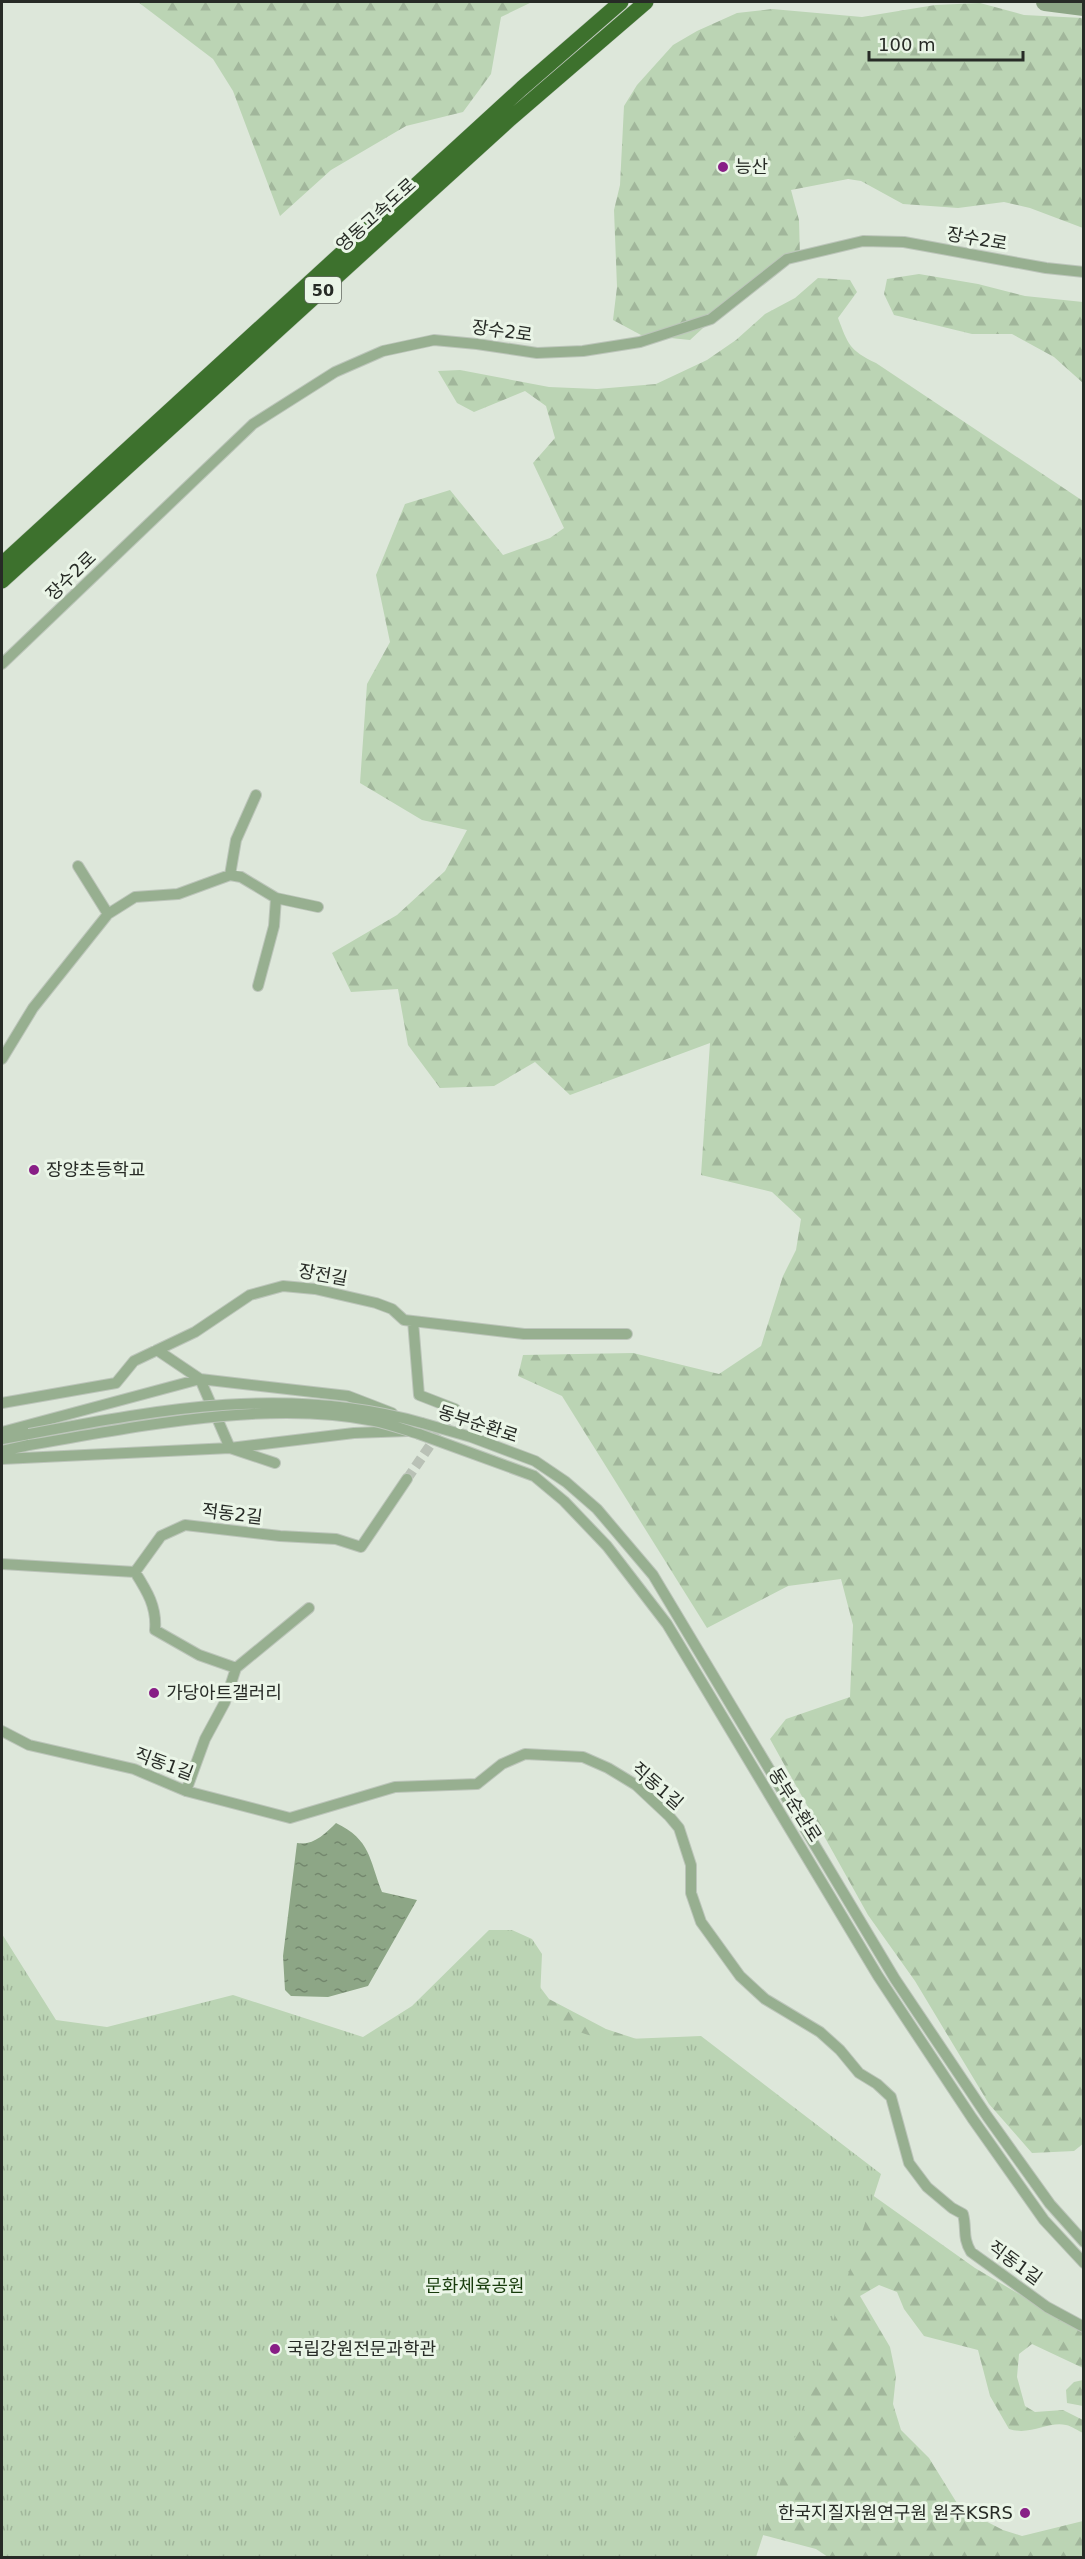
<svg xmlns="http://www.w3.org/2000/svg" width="1085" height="2559" font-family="'DejaVu Sans','Noto Sans KR',sans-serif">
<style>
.forest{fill:url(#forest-firs)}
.park{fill:url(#park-tufts)}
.water{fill:url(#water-ripples)}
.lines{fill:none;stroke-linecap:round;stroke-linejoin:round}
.river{stroke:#8da686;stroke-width:18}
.minor-tunnel{stroke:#b9c1b6;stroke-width:10;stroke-dasharray:10 5;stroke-linecap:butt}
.minor-casing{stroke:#bcc5ba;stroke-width:12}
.highway-casing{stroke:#bcc5ba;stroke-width:16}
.minor{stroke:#97af90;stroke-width:10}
.highway{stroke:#3d712d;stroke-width:15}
.minor-bridge-casing{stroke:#bcc5ba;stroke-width:12;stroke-linecap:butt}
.minor-bridge{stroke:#97af90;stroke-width:10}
.poi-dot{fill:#881f86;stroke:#eaf5e7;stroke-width:2}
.labels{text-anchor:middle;stroke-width:6;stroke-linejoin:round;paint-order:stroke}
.shield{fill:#eaf5e7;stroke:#626860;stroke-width:1.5}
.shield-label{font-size:16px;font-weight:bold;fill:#272b26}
.poi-label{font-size:18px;fill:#272b26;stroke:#eaf5e7;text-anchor:start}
.street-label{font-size:18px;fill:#272b26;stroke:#eaf5e7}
.park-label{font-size:18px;fill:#173b0b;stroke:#eaf5e7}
</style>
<defs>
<pattern id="forest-firs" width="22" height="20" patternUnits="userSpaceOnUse" patternTransform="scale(1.5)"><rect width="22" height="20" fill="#bbd4b4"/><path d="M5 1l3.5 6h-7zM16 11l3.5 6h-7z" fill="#a1b69b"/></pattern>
<pattern id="park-tufts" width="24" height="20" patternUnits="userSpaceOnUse" patternTransform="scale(1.5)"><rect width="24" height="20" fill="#bbd4b4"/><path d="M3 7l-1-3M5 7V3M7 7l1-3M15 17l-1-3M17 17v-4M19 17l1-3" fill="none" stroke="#a1b69b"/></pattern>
<pattern id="water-ripples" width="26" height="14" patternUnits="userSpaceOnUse" patternTransform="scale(1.5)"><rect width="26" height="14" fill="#8da686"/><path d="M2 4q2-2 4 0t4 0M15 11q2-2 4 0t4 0" fill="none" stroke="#73876d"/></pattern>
</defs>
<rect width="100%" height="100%" fill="#dde7da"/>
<path class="forest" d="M138,2h394l-31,15 -10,57 -28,38 -57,14 -75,44 -51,46 -47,-125 -20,-32z
M980,3l44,12 59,3v210l-53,-20 -26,-6 -46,6 -55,-4 -42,-23 -13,-2 -57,11 8,30 1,37 -73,49 -37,34 -49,-5 -28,-15 4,-33 -3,-77 6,-25 4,-79 13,-21 36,-40 24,-14 40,-18 35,-4 90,8 73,-12z
M919,274l59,10 47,12 58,6v81l-29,-26 -42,-23h-40l-78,-19 -10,-21 3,-15z
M818,278l32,2 7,12 -19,26c10,26 11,32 38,45l207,138 1,1642 -10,8 -42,2 -43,-49 -74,-123 -47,-66 -98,-176 16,-20 64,-22 3,-72 -12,-46 -53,7 -81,42 -145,-232 -44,-20 5,-21 110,-2 86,21 42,-28 22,-70 13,-26 5,-31 -29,-27 -71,-17 9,-132 -140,52 -35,-33 -41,24 -54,2 -32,-43 -10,-56 -47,3 -19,-39 65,-38 48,-44 22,-41 -45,-10 -62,-37 7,-99 23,-42 -14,-67 29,-71 45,-14 53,65 47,-17 14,-10 -31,-65 22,-25 -9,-32 -21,-15 -51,21 -17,-9 -19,-32 22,-1 89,17 48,2 59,-5 51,-24 29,-20 29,-26 30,-16z
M522,1963l27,36 57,30 61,20 308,219 108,64v36l-51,-24 -13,10 -2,23 8,29 10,6 28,-2 20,10v13c-5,-2 -11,-7 -17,-8 -18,-4 -35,11 -57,4l-19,-33 -12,-46 -54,-14 -20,-27 -7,-17 -18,-7 -19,11 30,51 6,29 -3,28 8,26 28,28 31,50 43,22 19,6 61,-15v36h-255l-12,-8 -80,-21z
M1083,2380v26l-16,-3 -1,-13 8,-8z"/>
<path class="park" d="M489,1930h23l20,9 10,15 -2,45 10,23 53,18 98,-4 180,138 -125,383h-754v-623l54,86 51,7 126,-32 130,42 49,-31z"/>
<path class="water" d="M336,1823c35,17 33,36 46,69l35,8 -49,86 -40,11 -37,-1 -6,-6 -2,-34 14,-113c16,3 28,-9 39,-20z"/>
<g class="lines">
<path class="river" d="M1045,2l39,5"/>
<path class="minor-tunnel" d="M407,1479l44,-64"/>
<g class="minor-casing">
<path id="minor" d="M2,664l251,-240 82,-52 48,-21 51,-11 43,4 60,9 46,-2 57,-9 71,-23 76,-60 76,-18 41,1 142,26 38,4
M78,866l30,48
M230,875l6,-35 20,-45
M258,986l16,-60 2,-28
M2,1059l31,-51 75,-94 27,-17 43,-3 52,-19 11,2 35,21 42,9
M413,1321l6,74 36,14 -4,6
M157,1350l43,29 30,69 45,15
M2,1403l114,-20 18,-22 61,-29 55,-37 33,-9 32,3 61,14 16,6 12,11 120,14h103
M422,1423l49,14 64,24 31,21 31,27 56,66 242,404 92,137 63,88 34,38
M2,1432l198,-53 148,17 44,17
M419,1434l115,42 30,25 43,45 60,78 211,352 94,142 72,102 40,43
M2,1439l27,-5
M2,1451l27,-6
M2,1459l228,-11 124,-15 54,-2
M2,1564l133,8 26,-36 24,-11 95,11 56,3 25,8 46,-68
M135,1572c12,19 22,35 20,58l44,25 37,13
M2,1731l27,14 105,24 52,22 104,27 105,-31 82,-3 25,-20 23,-10 58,3 25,11 28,17 33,31 10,12 12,37v28l10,29 39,54 25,23 55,33 20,18 19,23 18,11 14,13 18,66 18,24 25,21 11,6c4,15 -1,23 8,38l76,55 37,20
M186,1791l19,-52 20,-37 11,-34 73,-60"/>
</g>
<g class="highway-casing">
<path id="highway" d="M2,564l520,-476 99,-86
M2,581l508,-462 136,-117"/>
</g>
<use href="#minor" class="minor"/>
<use href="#highway" class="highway"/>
<g class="minor-bridge-casing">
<path id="minor-bridge" d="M29,1434c133,-25 259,-49 393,-11
M29,1445c108,-18 238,-46 346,-24 15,3 30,9 44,13"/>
</g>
<use href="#minor-bridge" class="minor-bridge"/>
</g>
<g class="poi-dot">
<circle cx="723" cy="167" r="6"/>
<circle cx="34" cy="1170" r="6"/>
<circle cx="154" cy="1693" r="6"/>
<circle cx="275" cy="2349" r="6"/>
<circle cx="1025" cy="2513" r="6"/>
</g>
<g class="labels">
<rect class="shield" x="305" y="277" width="36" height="26" rx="4.5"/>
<g class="shield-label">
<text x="323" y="296">50</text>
</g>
<g class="poi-label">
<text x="735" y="173">능산</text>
<text x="46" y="1176">장양초등학교</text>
<text x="166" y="1699">가당아트갤러리</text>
<text x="287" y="2355">국립강원전문과학관</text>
<text x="1013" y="2519" text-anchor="end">한국지질자원연구원 원주KSRS</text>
</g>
<g class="street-label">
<text transform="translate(376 215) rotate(-42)" y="6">영동고속도로</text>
<text transform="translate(977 239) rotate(10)" y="6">장수2로</text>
<text transform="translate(502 331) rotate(8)" y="6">장수2로</text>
<text transform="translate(71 576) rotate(-44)" y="6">장수2로</text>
<text transform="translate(323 1275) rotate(10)" y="6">장전길</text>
<text transform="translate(478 1424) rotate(18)" y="6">동부순환로</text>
<text transform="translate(232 1514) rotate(7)" y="6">적동2길</text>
<text transform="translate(164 1764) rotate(20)" y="6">직동1길</text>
<text transform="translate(657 1786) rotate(41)" y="6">직동1길</text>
<text transform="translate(795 1805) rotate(58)" y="6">동부순환로</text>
<text transform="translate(1015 2263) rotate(36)" y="6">직동1길</text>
</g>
<g class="park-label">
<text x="475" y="2292">문화체육공원</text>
</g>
</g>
<rect width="1085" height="2559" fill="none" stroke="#272b26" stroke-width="6"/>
<path d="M869 51v9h154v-9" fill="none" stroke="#272b26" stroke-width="3"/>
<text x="878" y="51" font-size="18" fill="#272b26" stroke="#eaf5e7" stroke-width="4.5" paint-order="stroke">100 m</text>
</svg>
